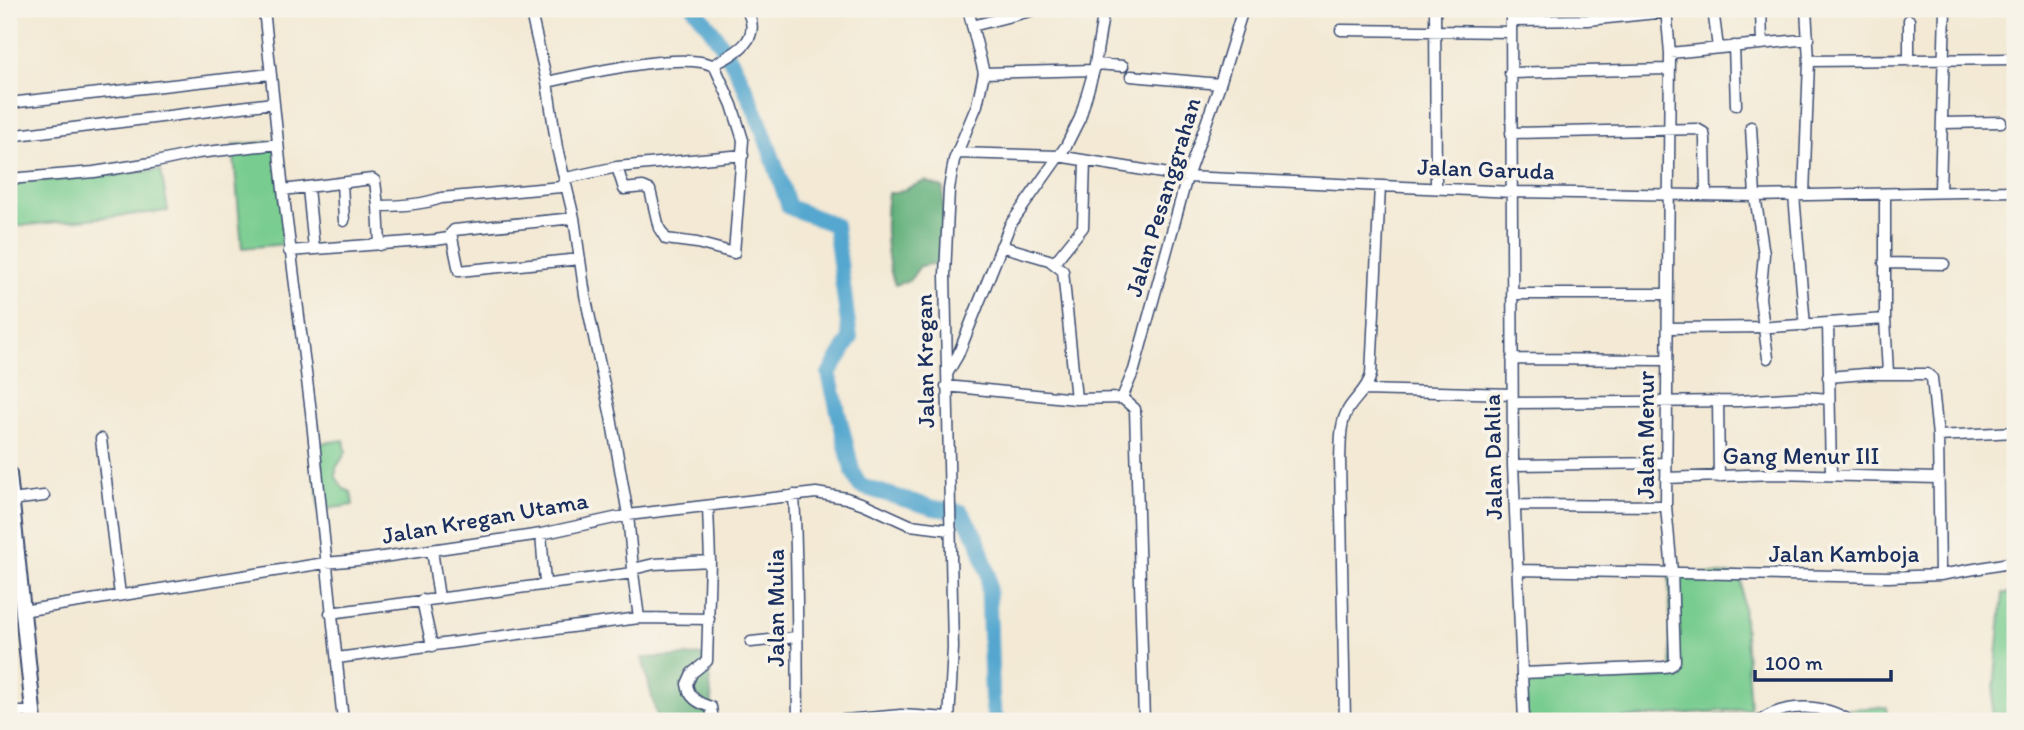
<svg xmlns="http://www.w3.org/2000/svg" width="2024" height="730" font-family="Itim,sans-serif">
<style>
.green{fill:#78cc8f;stroke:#4a7e76;stroke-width:2}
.forest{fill:#62b07a;stroke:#3e706c;stroke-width:2}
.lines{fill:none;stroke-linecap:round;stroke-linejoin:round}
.river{stroke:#54a7cf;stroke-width:16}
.street-casing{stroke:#3b4b70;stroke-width:13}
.secondary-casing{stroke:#3b4b70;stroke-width:18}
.street{stroke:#fff;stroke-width:10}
.secondary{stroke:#fff;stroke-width:14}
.labels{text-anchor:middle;stroke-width:7;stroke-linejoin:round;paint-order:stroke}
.street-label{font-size:24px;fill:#1b2f5e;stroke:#f7f3e8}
</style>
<rect width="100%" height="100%" fill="#f7f3e8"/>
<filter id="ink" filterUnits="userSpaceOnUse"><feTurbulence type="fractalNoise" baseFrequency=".0143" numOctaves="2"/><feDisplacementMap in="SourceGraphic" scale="14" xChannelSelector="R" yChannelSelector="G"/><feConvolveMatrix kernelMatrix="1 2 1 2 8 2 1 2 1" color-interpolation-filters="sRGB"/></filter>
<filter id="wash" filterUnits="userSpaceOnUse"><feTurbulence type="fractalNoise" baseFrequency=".00686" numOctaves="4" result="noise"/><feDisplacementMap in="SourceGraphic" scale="28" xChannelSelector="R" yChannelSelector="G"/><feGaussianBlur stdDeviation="1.57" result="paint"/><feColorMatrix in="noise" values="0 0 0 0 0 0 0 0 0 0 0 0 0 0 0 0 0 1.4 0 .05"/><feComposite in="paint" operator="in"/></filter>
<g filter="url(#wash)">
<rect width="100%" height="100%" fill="#f3e9d4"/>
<path class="green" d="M277,141l9,103 -44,4 -9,-103z
M161,170l7,41 -159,16v-44z
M344,440l2,12 -10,16v9l8,12 7,3 2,13 -34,5 -6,-66z
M1669,572l72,3 9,134 -128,9v3h-96l1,-46 90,3 55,-1z
M2003,593l12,1v127h-24z
M1887,707v14h-171v-5z"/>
<path class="forest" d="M925,181l18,7 1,74 -24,4 -10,14 -15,5c-10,-25 -11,-65 -7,-92h8z
M707,655l7,66h-56l-16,-63z"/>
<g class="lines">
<path class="river" d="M695,9c50,58 70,126 94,198l46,18 15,114 -21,35 23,96 8,16 74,22 27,4 16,26 11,36 4,124 2,16 4,7"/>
</g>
</g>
<g filter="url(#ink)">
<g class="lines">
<g class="street-casing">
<path id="street" d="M264,9l19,181 28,222 32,309
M530,9l17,73 10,66 17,70 11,77 26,122 17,98 5,54 21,-5 56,-3
M1072,9l5,3 26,-3
M1435,9l1,179
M1511,9l2,456 11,256
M1713,9l5,39
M1761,9l1,35
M1909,20v41
M1511,21l77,-1 78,-8
M972,26l66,-17
M1341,30l170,2
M1734,46l2,59
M1670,53l139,-14
M1809,61l206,-2
M1095,64l28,2
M713,65c23,-12 51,-26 33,-56
M984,73l110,-3
M1510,73l159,-4
M1131,76l89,8
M547,82c33,-7 142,-33 168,-15l17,38 11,35 -9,113 -37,-10 -31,-4 -7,-11 -9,-38 -7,-3 -19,2 -7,-22
M9,103l261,-29
M1942,123l59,-1
M1751,127l4,69 9,58 -4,44 8,60
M1511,133l186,-4 7,4 1,6 1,56
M9,136l264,-33
M957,153l101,3 129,21 326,15 242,4 260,-5
M9,179l85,-7 57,-9 47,-10 80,-9
M342,183l2,38
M308,188l6,61
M283,190l89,-11 3,2 3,25c20,0 44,-1 63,-8l120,-11 5,-9 51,-11 126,-12
M1940,191l5,-182
M1885,194v125l3,54
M1794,195l11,131
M1804,195l5,-134 -3,-52
M378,206l2,39
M451,233l8,38 121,-12
M1001,246l48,14 14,11 13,128
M289,251l146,-11 14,-2 5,-8 120,-12
M1054,263l29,-36 2,-66
M1884,263l60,1
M1512,294h156
M1828,324l3,150
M1668,328l103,-1 114,-8
M1512,359l155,1
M947,374l11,-19 52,-130 56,-79 14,-28 14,-48 10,-61
M1828,377l37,-3h62l5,4 6,58 2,139
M946,386l130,13 46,-1 13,11 9,312
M1364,390l148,4
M1122,398l12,-28 53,-193 33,-93 23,-75
M1718,401l1,76
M1513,403l225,-2 67,-4 24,2
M1938,436l77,-4
M101,439l19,156
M1513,465l153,-2
M1666,478l109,-4 162,4
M794,495c4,75 3,151 4,226
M11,500l33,-4
M1515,505l151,1
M708,507l2,54 -3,100 -15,12 -5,11c2,14 11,19 24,23l2,14
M541,534l4,49
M432,550l7,48
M1517,570l371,7 52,-2 75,-13
M422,600l10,46
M22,611l303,-48 44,-4 172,-25 87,-19 188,-22 30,5 18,6 46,21 41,5
M330,613l303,-40 6,45
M751,642l45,-5
M337,658l302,-40 70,1
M1523,673l141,-6 6,-1 5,-5 -3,-89 -6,-66 4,-453 -4,-44
M9,712h24
M834,721l67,-6 49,3
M949,721l4,-73 -8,-373 4,-86 5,-29 23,-55 7,-32 -16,-64
M1345,721l-5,-262c1,-16 -1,-36 9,-51 8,-12 18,-19 22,-33l9,-189
M1760,721c26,-19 64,-17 90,0"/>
</g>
<g class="secondary-casing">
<path id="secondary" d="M9,474l25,247"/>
</g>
<use href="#street" class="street"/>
<use href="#secondary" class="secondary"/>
</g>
</g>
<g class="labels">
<g class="street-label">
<text transform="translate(1486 169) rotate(2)" y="8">Jalan Garuda</text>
<text transform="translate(1163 197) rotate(-73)" y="8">Jalan Pesanggrahan</text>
<text transform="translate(925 361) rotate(-91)" y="8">Jalan Kregan</text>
<text transform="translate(1646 435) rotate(-90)" y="8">Jalan Menur</text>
<text x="1801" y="464">Gang Menur III</text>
<text transform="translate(1493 457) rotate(-91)" y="8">Jalan Dahlia</text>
<text transform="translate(485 518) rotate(-10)" y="8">Jalan Kregan Utama</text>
<text x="1844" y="562">Jalan Kamboja</text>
<text transform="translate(776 608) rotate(-90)" y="8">Jalan Mulia</text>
</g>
</g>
<rect width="2024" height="730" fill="none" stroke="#f7f3e8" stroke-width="35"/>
<path d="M1755 670v10h136v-10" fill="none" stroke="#1b2f5e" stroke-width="3.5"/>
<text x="1765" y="670" font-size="21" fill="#1b2f5e" stroke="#f7f3e8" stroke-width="5" paint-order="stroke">100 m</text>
</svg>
